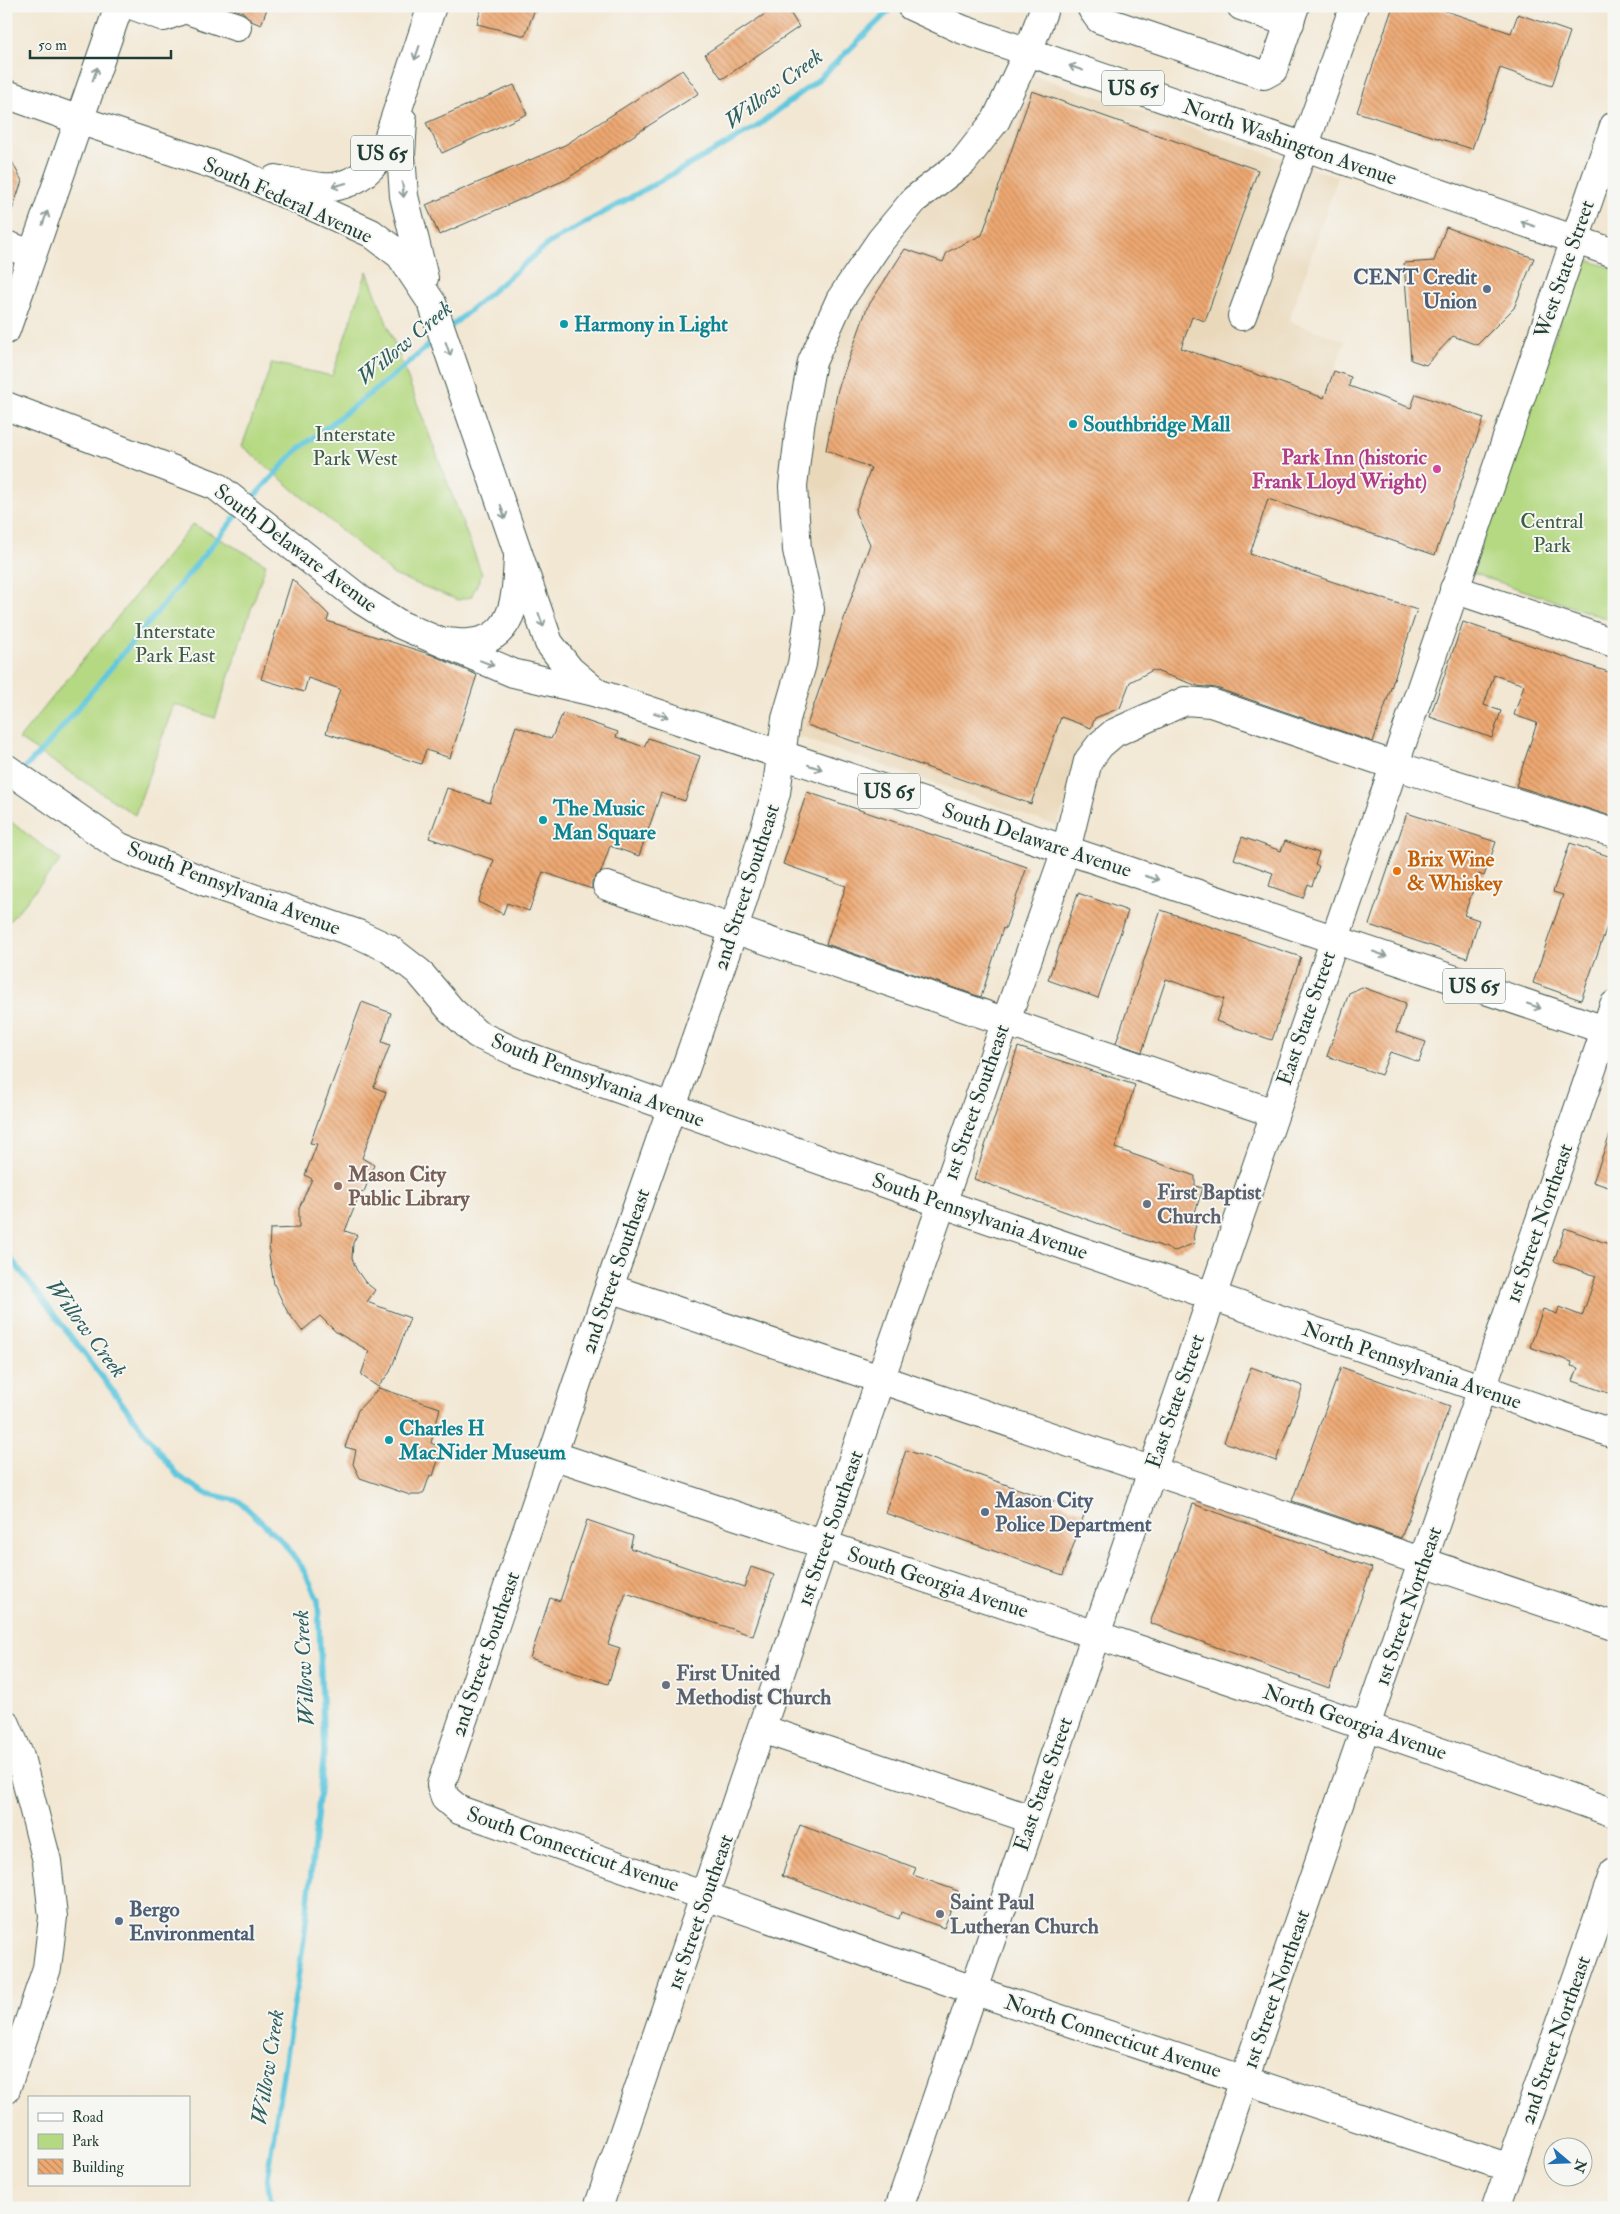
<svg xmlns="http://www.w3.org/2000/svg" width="1620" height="2214" font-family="'IM FELL Double Pica',serif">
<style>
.built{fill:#ead8ba}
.green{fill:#b5d982;stroke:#6a8b5b}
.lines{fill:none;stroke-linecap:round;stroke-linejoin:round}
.stream{stroke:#61c7de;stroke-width:5.5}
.building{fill:url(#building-back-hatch)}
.minor-casing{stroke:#3f564c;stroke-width:30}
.major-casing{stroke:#3f564c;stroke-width:30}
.minor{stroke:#fff;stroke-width:28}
.major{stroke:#fff;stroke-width:28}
.oneway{stroke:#8f9e9a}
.service-dot{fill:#5c6f8a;stroke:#f6f6f2;stroke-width:2}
.culture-dot{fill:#0f9aa8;stroke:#f6f6f2;stroke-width:2}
.hotel-dot{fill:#d1479c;stroke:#f6f6f2;stroke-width:2}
.food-dot{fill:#e8710a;stroke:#f6f6f2;stroke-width:2}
.education-dot{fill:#8d6e63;stroke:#f6f6f2;stroke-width:2}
.worship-dot{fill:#6b7280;stroke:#f6f6f2;stroke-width:2}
.labels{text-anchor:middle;stroke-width:4;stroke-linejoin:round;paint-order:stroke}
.shield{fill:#f6f6f2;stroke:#60746d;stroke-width:1}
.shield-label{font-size:20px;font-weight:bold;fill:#1f3d34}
.street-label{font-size:21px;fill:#1f3d34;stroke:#f6f6f2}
.service-label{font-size:21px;font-weight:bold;fill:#4e5e75;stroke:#f6f6f2;text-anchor:start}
.culture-label{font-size:21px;font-weight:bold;fill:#0d838f;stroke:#f6f6f2;text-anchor:start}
.park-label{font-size:21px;fill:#3d5c44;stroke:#f6f6f2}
.hotel-label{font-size:21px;font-weight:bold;fill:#b23c85;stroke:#f6f6f2;text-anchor:end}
.food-label{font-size:21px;font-weight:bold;fill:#c56008;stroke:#f6f6f2;text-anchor:start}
.education-label{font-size:21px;font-weight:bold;fill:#785e54;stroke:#f6f6f2;text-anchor:start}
.worship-label{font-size:21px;font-weight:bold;fill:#5b616d;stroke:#f6f6f2;text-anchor:start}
.water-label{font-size:22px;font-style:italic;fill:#30605e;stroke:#f6f6f2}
</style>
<defs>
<pattern id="building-back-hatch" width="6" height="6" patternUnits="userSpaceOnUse" patternTransform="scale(1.25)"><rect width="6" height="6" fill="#eea872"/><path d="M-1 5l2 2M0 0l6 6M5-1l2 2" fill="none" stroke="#c08a5e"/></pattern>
</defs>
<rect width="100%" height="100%" fill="#f6f6f2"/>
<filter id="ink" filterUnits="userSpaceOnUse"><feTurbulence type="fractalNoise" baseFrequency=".02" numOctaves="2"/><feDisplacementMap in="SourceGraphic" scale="10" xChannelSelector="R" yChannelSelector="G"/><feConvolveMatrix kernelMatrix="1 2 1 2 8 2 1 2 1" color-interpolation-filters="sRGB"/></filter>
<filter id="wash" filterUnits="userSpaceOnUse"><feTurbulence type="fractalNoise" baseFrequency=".0096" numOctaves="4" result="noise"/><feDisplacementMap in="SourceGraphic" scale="20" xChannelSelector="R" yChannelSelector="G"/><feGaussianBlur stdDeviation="1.12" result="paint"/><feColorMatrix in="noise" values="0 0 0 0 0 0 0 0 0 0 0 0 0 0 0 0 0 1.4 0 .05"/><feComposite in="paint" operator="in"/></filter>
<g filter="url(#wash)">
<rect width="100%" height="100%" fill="#f2e7d3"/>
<path class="built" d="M1021,71l317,106 -49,144 56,20 -58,164 -19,-6 -47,136 -50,-17 -18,52 -23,12 -9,26 -26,10 -38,108 -266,-92 11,-70 -9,-178 47,-186z"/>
<path class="green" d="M1582,258l32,11v352l-142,-48z
M367,271l115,303 -11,23 -13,3 -64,-25 -152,-129 30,-83 60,13z
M193,524l73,40 -51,154 -41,-14 -39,111 -116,-76z
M6,818l55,42 -55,65z"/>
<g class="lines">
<path class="stream" d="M449,328l100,-85 206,-115 63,-48 76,-74
M249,502l46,-50 104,-81 37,-32
M22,771l27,-28 189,-229
M6,1252l172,224 27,17 34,8 43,40 20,26 16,33 6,152 -20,187 -37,238 5,31"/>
</g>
<g id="blocks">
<path class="building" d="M225,6h43l-7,19 -10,-4 -8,-9z
M482,6h54l-11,30 -48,-12z
M777,6h9l13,21 -77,52 -17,-25z
M1393,6h38l80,27 7,-19 52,18 -18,54 -52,-18 -28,81 -115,-37z
M682,70l17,23 -134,87 -126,55 -13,-30 139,-60z
M514,85l13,29 -85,39 -16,-30z
M1032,91l226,79 -53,151 -13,-4 -11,31 143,50 10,-27 17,6 -2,9 62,22 5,-14 68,24 -49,137 -167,-56 -18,55 167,56 -44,132 -157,-54 -18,-2 -45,-16 -23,12 -10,26 -25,10 -4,10 -30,-11 -30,87 -224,-79 63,-181 -15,-32 16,-44 -45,-18 12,-61 29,-81 38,-59 38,13 4,-10 35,-17z
M6,150l16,31 -13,38 -3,-1z
M1446,227l88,31 -20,50 -37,37 -24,-9 -27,29 -15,-5 -7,-97 30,-2z
M292,579l37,36 -2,6 105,34 45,20 -27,83 -24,-8 -5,14 -95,-31 14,-44 -32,-11 -4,14 -43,-13z
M1463,622l151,52v143l-98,-31 21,-63 -23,-8 10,-30 -30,-10 -10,30 17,6 -9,27 -62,-21z
M563,713l55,19 -2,5 28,10 4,-9 52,18 -15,45 -24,-8 -22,63 -29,-10 -9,26 -9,9v8l-49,-17 -14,39 -22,-8 -4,11 -25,-12 16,-42 -65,-22 18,-50 43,15 26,-77 35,13z
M807,792l220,75 -22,62 -2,-1 -22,69 -155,-53 20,-58 -63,-22z
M1407,813l89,29 -12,34 -5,-2 -15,41 15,5 -12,38 -98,-33z
M1242,837l39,14 4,-10 34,12 -4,12 4,1 -7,20 -4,-2 -5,14 -34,-12 4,-13 -39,-14z
M1570,843l44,15v49l-33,93 -48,-17 30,-88 -10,-3z
M1078,893l50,18 -30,87 -50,-18z
M1161,910l140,47 -29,83 -56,-19 8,-22 -58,-20 -24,73 -26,-9z
M1362,987l44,16 -10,29 30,10 -7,20 -29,-10 -9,23 -54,-19 22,-63z
M362,1002l29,11 -9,29 8,3 -16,42 12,5 -24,66 12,7 -10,27 -4,1 -15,38 12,4 -4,8 -1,15 4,11 9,13 10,8 -8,12 43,16 -20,54 -12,15 -17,-12 8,-24 -33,-19 -16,-16 -18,15 -15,-20 -13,-27 -5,-29 1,-26 29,-1v-20l13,-29 -7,-4 12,-31 -7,-1z
M1018,1047l117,38 -20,63 80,28v10l8,2 -12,36 5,1 -3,12 2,6 -20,8 -201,-72z
M1612,1129l2,1v59l-21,-7z
M1565,1228l49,18v149l-41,-14 5,-13 -7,-2 1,-4 -42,-15 13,-38 14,5 2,-7 23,9 14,-40 -42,-15z
M1251,1367l52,19 -27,75 -52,-19z
M1341,1367l109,39 -49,132 -109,-37z
M379,1388l61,20 -9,35 11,5 -9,28 -3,-1 -6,17 -4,3h-10l-50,-17 -7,-14 3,-14 -11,-3 13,-37z
M906,1450l179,62 -22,63 -178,-62z
M1193,1504l179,64 -43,120 -179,-65z
M587,1520l46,16 -3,12 114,39 7,-20 23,8 -21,61 -127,-43 -18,51 12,4 -12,36 -78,-26 20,-60 10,3z
M800,1825l116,43 -3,7 45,16 -14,37 -43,-16 -2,7 -117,-43z"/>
</g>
</g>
<g filter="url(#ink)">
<use href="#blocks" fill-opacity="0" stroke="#3f564c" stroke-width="1"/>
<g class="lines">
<g class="minor-casing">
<path id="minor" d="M134,6l30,11 21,-8 1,-3
M1045,6l-17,46 -32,68 -33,42 -48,37 -34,41 -41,60 -28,62 -12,64 -7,60 4,64 13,59 -8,55 -16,55 -10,74 -42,136 -120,344 -173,512 4,13 14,12 514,180 537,178
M1093,6l-1,3 7,10 165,56 9,-5 22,-64
M1241,6l49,17
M185,9l52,18
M6,245l26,9
M1242,316l62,-169
M6,406l210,80 145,114 40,25 112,48 84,20
M1454,589l160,54
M445,642c8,0 16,2 24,1 48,-4 47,-49 49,-86
M607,886l667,227
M609,1288l1005,338
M552,1455c355,117 710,233 1062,358
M6,1724l14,33 27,104 6,56 -6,51 -41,121
M762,1729l269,90
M598,2208l282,-828 186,-530 22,-89 12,-16 14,-12 71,-32 26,2 182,62 221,68
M1496,2208l118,-336"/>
</g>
<g class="major-casing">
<path id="major" d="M911,6l50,23 653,224
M6,94l73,26 162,54 130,59 29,22 32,48 117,340 21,27 27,23 1017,340
M403,121l-2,33 3,42 20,82
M1304,147l50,-141
M275,179c14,2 46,10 58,8 25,-4 43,-20 53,-42l46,-139
M6,330l113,-324
M6,768l114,79 86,35 152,52 30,14 31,24 32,38 26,24 41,19 423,150 673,231
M899,2208l715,-2082
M1200,2208l414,-1203"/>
</g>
<use href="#minor" class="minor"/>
<use href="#major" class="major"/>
</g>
<defs><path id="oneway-shaft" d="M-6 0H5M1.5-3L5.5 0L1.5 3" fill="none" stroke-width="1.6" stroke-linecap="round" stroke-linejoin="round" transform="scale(1.25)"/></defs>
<g class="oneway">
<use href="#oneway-shaft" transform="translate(417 53) rotate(109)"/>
<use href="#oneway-shaft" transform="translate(1076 68) rotate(-161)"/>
<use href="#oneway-shaft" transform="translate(95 74) rotate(-70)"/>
<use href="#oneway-shaft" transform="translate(339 185) rotate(164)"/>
<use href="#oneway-shaft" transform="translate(403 190) rotate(85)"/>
<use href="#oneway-shaft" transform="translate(45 218) rotate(-70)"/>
<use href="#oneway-shaft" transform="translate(1528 224) rotate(-161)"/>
<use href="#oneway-shaft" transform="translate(448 349) rotate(71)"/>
<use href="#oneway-shaft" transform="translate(503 512) rotate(72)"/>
<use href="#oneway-shaft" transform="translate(541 620) rotate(70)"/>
<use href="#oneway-shaft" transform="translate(487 663) rotate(21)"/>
<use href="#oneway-shaft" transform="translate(661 715) rotate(18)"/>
<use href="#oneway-shaft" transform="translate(815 767) rotate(18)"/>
<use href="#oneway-shaft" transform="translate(1152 878) rotate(18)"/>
<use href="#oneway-shaft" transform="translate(1380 954) rotate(19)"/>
<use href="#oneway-shaft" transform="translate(1534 1006) rotate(19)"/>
</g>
</g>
<g class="service-dot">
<circle cx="1487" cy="289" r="5"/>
<circle cx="985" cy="1512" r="5"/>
<circle cx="119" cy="1921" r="5"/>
</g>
<g class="culture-dot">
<circle cx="564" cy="324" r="5"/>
<circle cx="1073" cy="424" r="5"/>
<circle cx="543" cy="820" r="5"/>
<circle cx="389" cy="1440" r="5"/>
</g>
<circle class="hotel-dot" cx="1437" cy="469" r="5"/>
<circle class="food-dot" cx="1397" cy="871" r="5"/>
<circle class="education-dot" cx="338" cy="1186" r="5"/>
<g class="worship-dot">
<circle cx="1147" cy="1204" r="5"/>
<circle cx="666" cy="1685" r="5"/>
<circle cx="940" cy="1914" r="5"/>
</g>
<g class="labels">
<g class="shield">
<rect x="1102" y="70.5" width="62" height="35" rx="4"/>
<rect x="351" y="135.5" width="62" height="35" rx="4"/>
<rect x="858" y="773.5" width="62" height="35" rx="4"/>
<rect x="1443" y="968.5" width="62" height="35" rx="4"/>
</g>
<g class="shield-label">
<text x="1133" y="95">US 65</text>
<text x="382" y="160">US 65</text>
<text x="889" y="798">US 65</text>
<text x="1474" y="993">US 65</text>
</g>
<g class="street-label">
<text transform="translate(1290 142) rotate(19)" y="7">North Washington Avenue</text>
<text transform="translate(288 200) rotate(24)" y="7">South Federal Avenue</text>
<text transform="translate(1564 269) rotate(-71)" y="7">West State Street</text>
<text transform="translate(296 548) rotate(37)" y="7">South Delaware Avenue</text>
<text transform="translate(1037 840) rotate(18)" y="7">South Delaware Avenue</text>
<text transform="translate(746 887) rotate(-72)" y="7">2nd Street Southeast</text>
<text transform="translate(234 888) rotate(21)" y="7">South Pennsylvania Avenue</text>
<text transform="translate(1306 1018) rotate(-71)" y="7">East State Street</text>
<text transform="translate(598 1080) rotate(21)" y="7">South Pennsylvania Avenue</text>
<text transform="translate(976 1102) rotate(-71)" y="7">1st Street Southeast</text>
<text transform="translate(980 1216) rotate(19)" y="7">South Pennsylvania Avenue</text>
<text transform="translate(1539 1223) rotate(-71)" y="7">1st Street Northeast</text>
<text transform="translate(615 1271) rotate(-71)" y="7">2nd Street Southeast</text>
<text transform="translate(1412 1365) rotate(19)" y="7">North Pennsylvania Avenue</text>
<text transform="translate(1175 1401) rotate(-71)" y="7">East State Street</text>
<text transform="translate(830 1528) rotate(-71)" y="7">1st Street Southeast</text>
<text transform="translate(938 1582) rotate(18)" y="7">South Georgia Avenue</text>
<text transform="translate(1408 1606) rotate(-71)" y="7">1st Street Northeast</text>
<text transform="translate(485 1654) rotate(-71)" y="7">2nd Street Southeast</text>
<text transform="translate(1355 1722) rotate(19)" y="7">North Georgia Avenue</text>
<text transform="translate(1043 1784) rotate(-71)" y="7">East State Street</text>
<text transform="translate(573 1849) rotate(19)" y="7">South Connecticut Avenue</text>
<text transform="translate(700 1912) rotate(-71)" y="7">1st Street Southeast</text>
<text transform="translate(1276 1989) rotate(-71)" y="7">1st Street Northeast</text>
<text transform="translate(1113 2036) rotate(18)" y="7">North Connecticut Avenue</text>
<text transform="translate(1555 2040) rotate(-71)" y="7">2nd Street Northeast</text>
</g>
<g class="service-label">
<text x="1477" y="284" text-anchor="end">CENT Credit<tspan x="1477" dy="24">Union</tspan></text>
<text x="995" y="1507">Mason City<tspan x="995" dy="24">Police Department</tspan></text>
<text x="129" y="1916">Bergo<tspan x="129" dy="24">Environmental</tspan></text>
</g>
<g class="culture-label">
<text x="574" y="331">Harmony in Light</text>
<text x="1083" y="431">Southbridge Mall</text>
<text x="553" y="815">The Music<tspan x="553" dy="24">Man Square</tspan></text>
<text x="399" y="1435">Charles H<tspan x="399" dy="24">MacNider Museum</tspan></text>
</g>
<g class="park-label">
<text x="355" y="441">Interstate<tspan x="355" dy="24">Park West</tspan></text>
<text x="1552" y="528">Central<tspan x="1552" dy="24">Park</tspan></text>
<text x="175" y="638">Interstate<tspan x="175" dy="24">Park East</tspan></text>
</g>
<g class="hotel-label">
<text x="1427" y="464">Park Inn (historic<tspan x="1427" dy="24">Frank Lloyd Wright)</tspan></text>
</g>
<g class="food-label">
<text x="1407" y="866">Brix Wine<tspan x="1407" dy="24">&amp; Whiskey</tspan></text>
</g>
<g class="education-label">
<text x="348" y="1181">Mason City<tspan x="348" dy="24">Public Library</tspan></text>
</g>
<g class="worship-label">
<text x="1157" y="1199">First Baptist<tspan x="1157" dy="24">Church</tspan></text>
<text x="676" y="1680">First United<tspan x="676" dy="24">Methodist Church</tspan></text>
<text x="950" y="1909">Saint Paul<tspan x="950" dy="24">Lutheran Church</tspan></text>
</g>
<g class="water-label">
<text transform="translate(773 88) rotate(-37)" y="8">Willow Creek</text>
<text transform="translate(404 342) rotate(-40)" y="8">Willow Creek</text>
<text transform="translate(87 1328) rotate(53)" y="8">Willow Creek</text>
<text transform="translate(303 1668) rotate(-93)" y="8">Willow Creek</text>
<text transform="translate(267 2067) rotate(-81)" y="8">Willow Creek</text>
</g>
</g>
<rect width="1620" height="2214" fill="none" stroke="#f6f6f2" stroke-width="25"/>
<rect x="28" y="2096" width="162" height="90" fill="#f6f6f2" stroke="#a0aca6"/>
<rect x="38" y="2113" width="25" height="8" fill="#ffffff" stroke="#a0aca6"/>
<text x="72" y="2122" font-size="15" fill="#1f3d34">Road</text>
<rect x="38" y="2134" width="25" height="15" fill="#b5d982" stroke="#a0aca6"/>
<text x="72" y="2146" font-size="15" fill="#1f3d34">Park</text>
<rect x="38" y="2159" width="25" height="15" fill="url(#building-back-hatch)" stroke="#a0aca6"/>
<text x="72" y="2172" font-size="15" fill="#1f3d34">Building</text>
<g transform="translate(1568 2162) rotate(109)"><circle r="24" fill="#f6f6f2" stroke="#a0aca6"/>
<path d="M0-4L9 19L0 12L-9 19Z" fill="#1f6fb2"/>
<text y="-8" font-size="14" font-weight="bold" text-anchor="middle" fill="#1f3d34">N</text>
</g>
<path d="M30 50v8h141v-8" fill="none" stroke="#1f3d34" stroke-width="2.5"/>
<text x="38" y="50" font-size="15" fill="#1f3d34" stroke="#f6f6f2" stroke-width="4" paint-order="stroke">50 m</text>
</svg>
